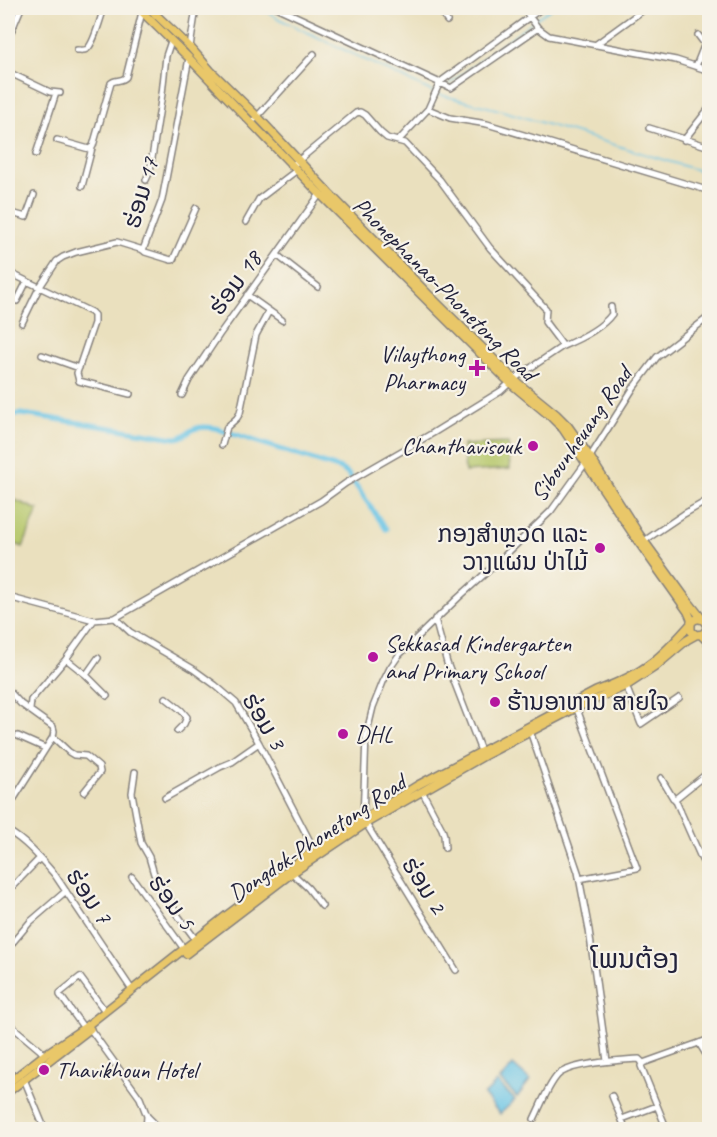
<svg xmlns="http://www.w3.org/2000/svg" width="717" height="1137" font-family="Caveat,'Noto Sans Lao',sans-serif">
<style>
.green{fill:#b6c76a;stroke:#6c7452;stroke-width:1.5}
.water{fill:#68c4e6;stroke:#457390;stroke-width:1.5}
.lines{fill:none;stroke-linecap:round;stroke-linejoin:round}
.stream{stroke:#68c4e6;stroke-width:1.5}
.canal{stroke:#68c4e6;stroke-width:5}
.minor-casing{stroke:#86817c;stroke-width:8}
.major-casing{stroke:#86817c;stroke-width:10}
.minor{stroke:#fff;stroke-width:5}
.major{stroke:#e9c769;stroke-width:7}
.poi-dot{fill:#b5179e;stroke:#f7f3e8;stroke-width:2}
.labels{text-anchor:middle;stroke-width:4.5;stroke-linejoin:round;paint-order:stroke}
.street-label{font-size:24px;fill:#22223b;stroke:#f7f3e8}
.poi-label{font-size:24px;fill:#22223b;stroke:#f7f3e8;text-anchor:start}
.quarter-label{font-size:27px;fill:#22223b;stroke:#f7f3e8}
</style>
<rect width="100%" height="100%" fill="#f7f3e8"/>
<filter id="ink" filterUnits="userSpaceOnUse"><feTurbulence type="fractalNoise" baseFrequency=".0167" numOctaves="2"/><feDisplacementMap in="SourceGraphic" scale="12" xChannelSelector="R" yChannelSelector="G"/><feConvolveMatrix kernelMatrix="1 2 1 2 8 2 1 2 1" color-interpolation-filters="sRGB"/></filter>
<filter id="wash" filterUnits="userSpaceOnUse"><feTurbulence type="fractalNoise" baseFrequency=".008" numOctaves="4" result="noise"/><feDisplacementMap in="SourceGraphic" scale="24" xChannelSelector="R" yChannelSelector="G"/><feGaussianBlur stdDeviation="1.35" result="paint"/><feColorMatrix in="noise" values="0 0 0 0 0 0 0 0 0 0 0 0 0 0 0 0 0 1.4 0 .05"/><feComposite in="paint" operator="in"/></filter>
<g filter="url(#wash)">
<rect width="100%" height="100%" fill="#eae0be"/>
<path class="green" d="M508,443l2,26 -45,3 -2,-27z
M15,500l23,10 -15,37 -15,-6v-22z"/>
<path class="water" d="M513,1065l17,15 -13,17 -17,-17z
M497,1082l18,18 -15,14 -16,-19z"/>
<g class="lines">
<path class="stream" d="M262,8l15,10 156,74
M535,19l17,-11
M449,84l83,-62
M437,94l63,16 210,64"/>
<path class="canal" d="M8,415l13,-1 15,2 139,22c9,0 11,-5 19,-9 7,-3 14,-2 21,-1l126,41 7,5 38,55"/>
</g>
</g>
<g filter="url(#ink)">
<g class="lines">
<g class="minor-casing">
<path id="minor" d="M278,8l173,80 87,-60
M439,8l8,13
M523,8l15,20 11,8 127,24 34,11
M8,39l13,-31
M595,45l51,-37
M190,47l6,-39
M77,50c3,0 7,1 10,-1 7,-5 14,-33 17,-41
M189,58l-27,142 -19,50 2,2 26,8h2l23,-52
M696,66l8,-20v-3l-6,-8
M8,72l42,20 10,1
M428,109l22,9 37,6 223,67
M255,119l59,-65
M649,128l61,19
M57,140l32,9 4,-3 18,-63c4,-4 11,-1 15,-6l17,-69
M684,140l26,-33
M398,141l30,-32 12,-27 102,-74
M36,154l20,-61
M146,180l4,-9 12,-77 4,-38 5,-15
M82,186l10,-38
M8,212l18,5 8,-22
M246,222l13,-23 38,-29
M277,255l41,32
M8,272l83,40 3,3v8l-17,50 2,8 51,13
M247,295l35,25
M17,301l10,-20
M22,323l17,-35 18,-27 6,-4 13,-5 41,-10 26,8
M563,346c17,-7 38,-17 49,-32l-1,-7
M42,355l37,13
M182,395l7,-15 30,-45 101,-141
M222,445l5,-18 10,-9 3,-5 16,-78 13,-24
M644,541l40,-27 26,-15
M8,597l86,23 21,-2 206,-117 25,-18 87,-50 68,-42 13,-12 49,-33 -18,-24 1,-13 -56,-61 -50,-68 -35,-37 -18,-5 -7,-6 -15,-17 -5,-3 -4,1 -63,52
M115,618l15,14 63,37 22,16 21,18 23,40 56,108
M435,619l12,44 34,88
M66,659l20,16 21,21
M86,675l12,-17
M626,686l15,38 38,-26
M8,690l13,14 32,23 1,4 -1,6 -45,71
M166,698l15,12 6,7 -3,7 -7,7
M575,704l62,164 -58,11
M30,710l1,-10 35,-41 28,-39
M529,728l49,144 11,58 18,131
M18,736l27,12
M53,737l16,15 5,3 12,1 13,11 1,5 -16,20
M135,772l-3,21 9,50 8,14 5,17 17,27 5,12 20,27
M661,778l12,20 2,1 27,61
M422,791l20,38 2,6 1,13
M165,798l55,-31 12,-5 27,-19
M675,799l35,-28
M8,831c18,10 33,28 47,44l77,115
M292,873l16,15 14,18
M132,877l52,72
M8,891l32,-33
M8,948l22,-26 36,-31
M456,970l-93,-151 3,-83 7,-29 10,-25 7,-14 9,-13 59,-57 40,-36 53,-51 39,-54 44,-70 23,-30 53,-41
M8,1023l32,27 4,5
M88,1026l52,72 7,18 -1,14
M86,1031l-26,-36v-2l20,-16 25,34
M699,1043l11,18
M643,1063l-2,3 26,64
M643,1063l67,-24
M24,1079l21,51
M612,1096l14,34
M147,1116l14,14
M534,1119c6,-12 14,-33 23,-43 11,-13 64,-16 82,-17l4,4
M622,1119l35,-13"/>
</g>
<g class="major-casing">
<path id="major" d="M138,8l51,50 127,132 194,193 41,34 12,12 72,108 53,75 3,7v5
M149,8l41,39 21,24 47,46 71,76 100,102 89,88 38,31 12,12 22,31 49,77 45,62 19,24
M701,635l9,9
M186,954l106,-81 73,-49 119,-68 92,-48 50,-22 29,-19 32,-27 9,-5
M8,1083l36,-28 40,-27 143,-113 87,-65 104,-65 178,-94c19,-7 39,-15 55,-28 16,-12 30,-28 43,-43 7,-3 13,1 13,9l-4,5 -7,1 -5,-4v-6
M8,1092l82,-63"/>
</g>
<use href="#minor" class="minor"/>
<use href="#major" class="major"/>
</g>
</g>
<g class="poi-dot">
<path d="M474 359h6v6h6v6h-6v6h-6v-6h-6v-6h6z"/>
<circle cx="533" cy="446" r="6"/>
<circle cx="600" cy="548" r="6"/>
<circle cx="373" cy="657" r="6"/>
<circle cx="495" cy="702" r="6"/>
<circle cx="343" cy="734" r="6"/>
<circle cx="44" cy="1070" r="6"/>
</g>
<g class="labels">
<g class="street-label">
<text transform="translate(141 193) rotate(-74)" y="8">ຮ່ອມ 17</text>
<text transform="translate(235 283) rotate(-54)" y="8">ຮ່ອມ 18</text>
<text transform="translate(445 289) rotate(45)" y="8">Phonephanao-Phonetong Road</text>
<text transform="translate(581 434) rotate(-55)" y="8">Sibounheuang Road</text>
<text transform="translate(264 721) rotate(59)" y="8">ຮ່ອມ 3</text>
<text transform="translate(317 838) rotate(-34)" y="8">Dongdok-Phonetong Road</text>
<text transform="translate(424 885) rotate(58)" y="8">ຮ່ອມ 2</text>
<text transform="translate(89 896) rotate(56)" y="8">ຮ່ອມ 7</text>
<text transform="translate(172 902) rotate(54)" y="8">ຮ່ອມ 5</text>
</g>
<g class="poi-label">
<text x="465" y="362" text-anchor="end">Vilaythong<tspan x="465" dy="28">Pharmacy</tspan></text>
<text x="521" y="454" text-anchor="end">Chanthavisouk</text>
<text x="588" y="542" text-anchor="end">ກອງສໍາຫຼວດ ແລະ<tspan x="588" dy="28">ວາງແຜນ ປ່າໄມ້</tspan></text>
<text x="385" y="651">Sekkasad Kindergarten<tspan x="385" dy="28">and Primary School</tspan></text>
<text x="507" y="710">ຮ້ານອາຫານ ສາຍໃຈ</text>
<text x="355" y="742">DHL</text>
<text x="56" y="1078">Thavikhoun Hotel</text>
</g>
<g class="quarter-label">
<text x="635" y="968">ໂພນຕ້ອງ</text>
</g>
</g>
<rect width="717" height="1137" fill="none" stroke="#f7f3e8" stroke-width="30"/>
</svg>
